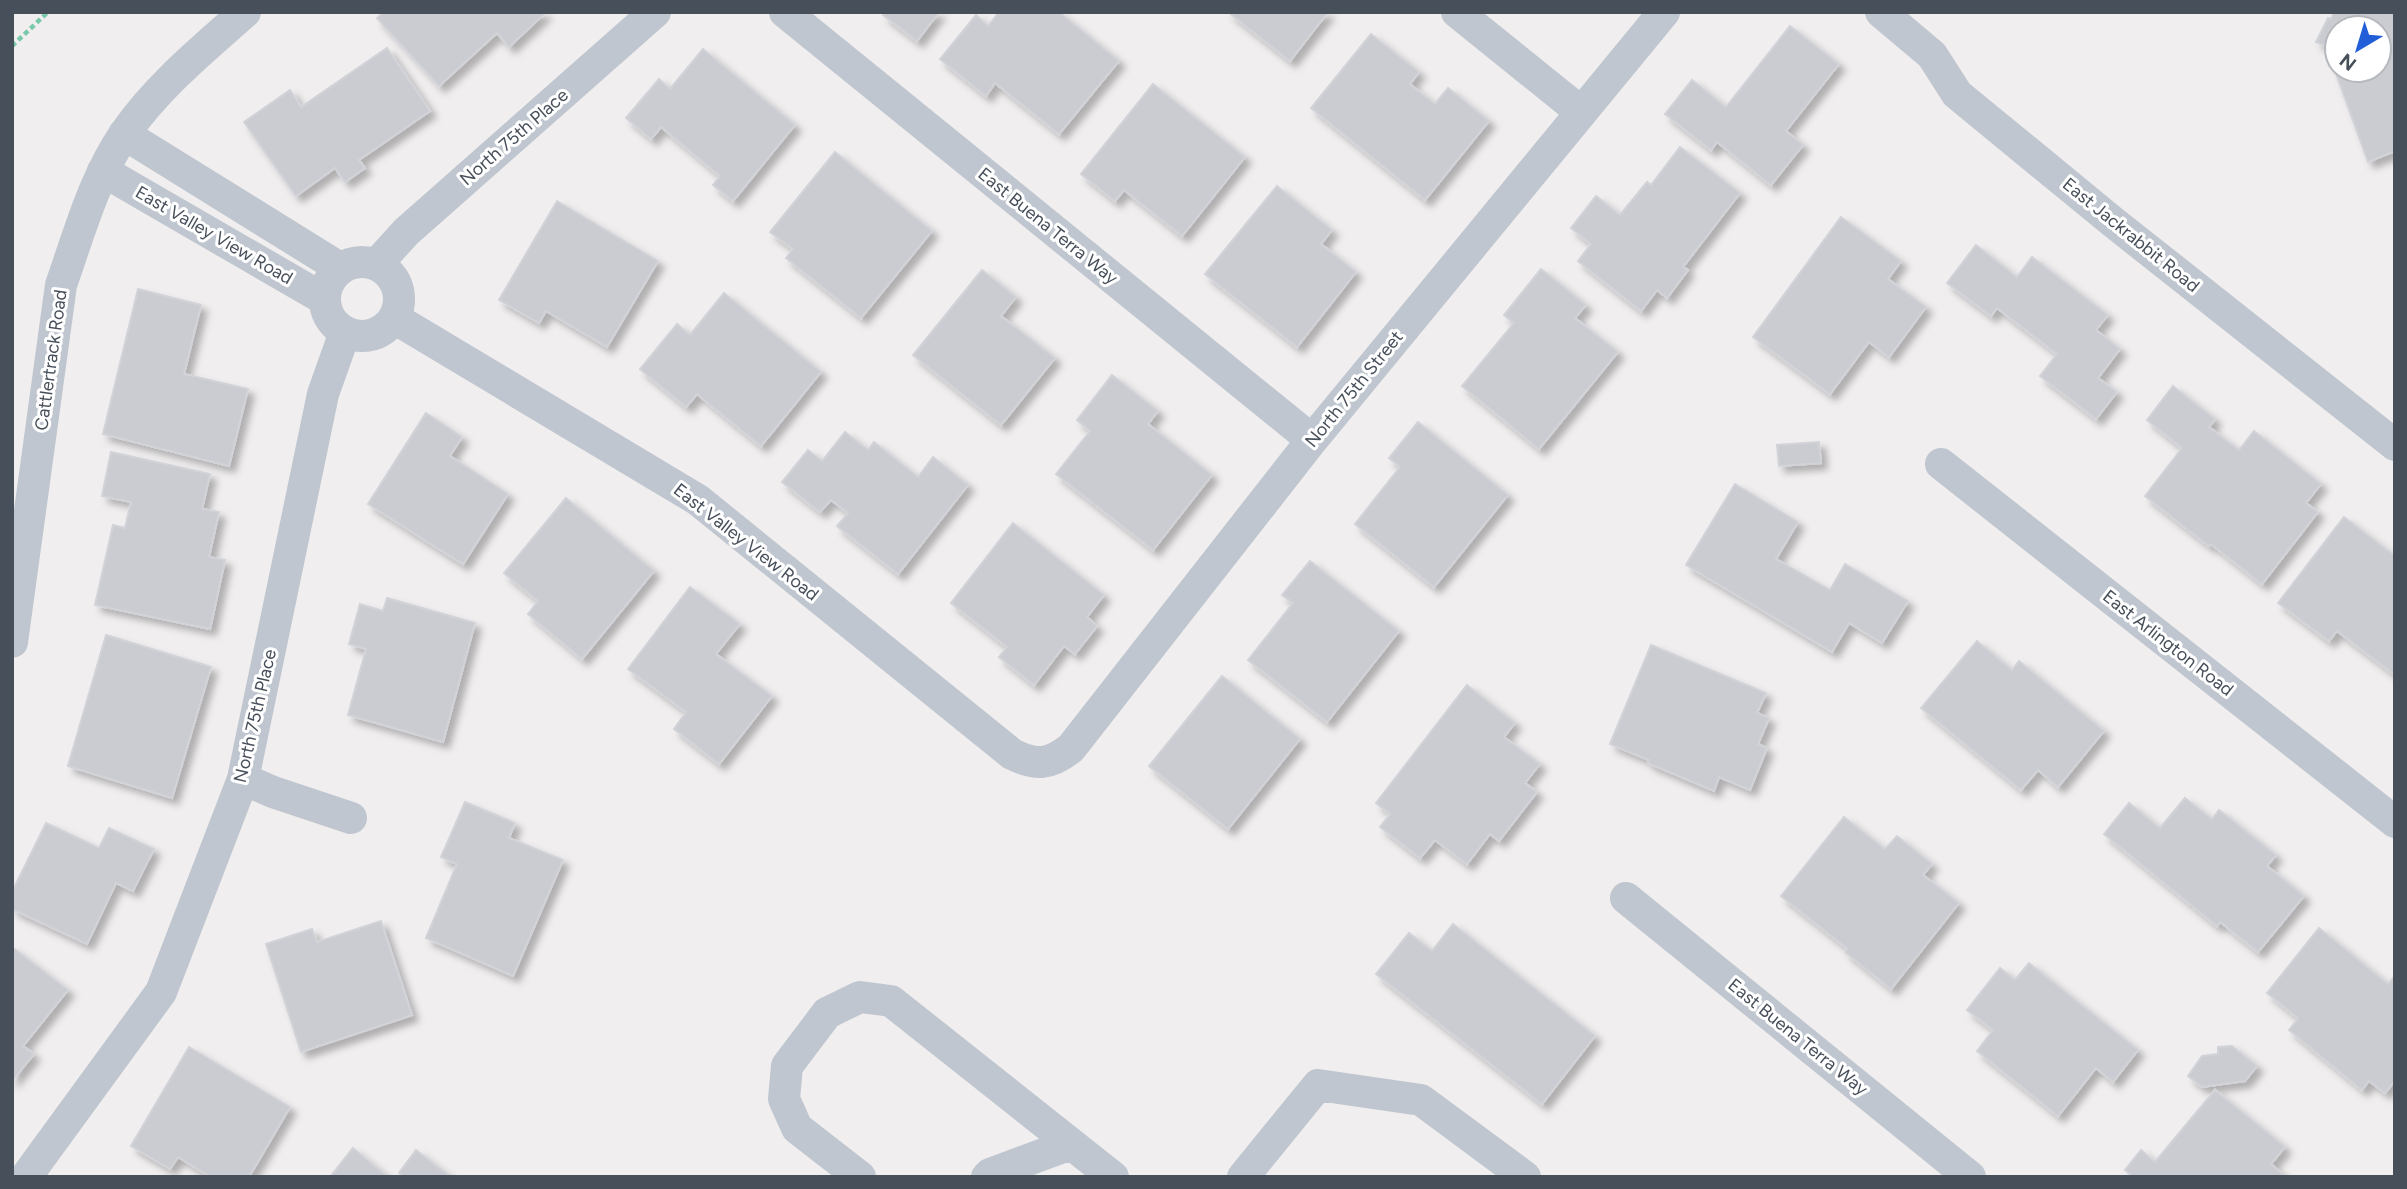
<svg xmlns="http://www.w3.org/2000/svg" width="2407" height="1189" font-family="Figtree,sans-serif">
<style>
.building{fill:#cbccd2;stroke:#d2d3d9;stroke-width:2;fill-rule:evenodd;filter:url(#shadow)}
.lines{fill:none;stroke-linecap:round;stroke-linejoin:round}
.path{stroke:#77c9a9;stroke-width:4.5;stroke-dasharray:5 3.5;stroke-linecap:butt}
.minor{stroke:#bfc6cf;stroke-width:32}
.labels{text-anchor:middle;stroke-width:6;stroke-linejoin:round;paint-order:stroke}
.street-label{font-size:18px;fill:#474f5a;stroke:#fff}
</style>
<defs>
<filter id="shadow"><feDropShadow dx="6" dy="6" stdDeviation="3.5" flood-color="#0004"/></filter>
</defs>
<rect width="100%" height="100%" fill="#f0eeee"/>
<path class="building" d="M384,12h160l1,1 -36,34 -12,-14 -58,53 -62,-68z
M885,12h54l-22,29 -34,-26z
M999,12h60l60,49 -60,73 -64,-51 -9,13 -46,-37 36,-44 12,11z
M1228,12h100l-38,49z
M2334,12h61v139l-27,11 -42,-116 -10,-4 12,-24 3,1zM2337,28h42v42h-42z
M1790,26l49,38 -53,67 17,14 -32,40 -54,-43 -6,8 -46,-36 27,-34 34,27z
M1371,34l48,38 -9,12 25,20 13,-16 41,33 -64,79 -114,-92z
M387,48l43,63 -71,49 6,8 -20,14 -10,-14 -39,28 -52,-74 46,-32 11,17z
M703,49l92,76 -62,76 -20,-16 7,-9 -59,-49 -10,12 -25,-21 33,-39 11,10z
M1153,84l92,73 -63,79 -58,-46 -9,11 -34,-27z
M1680,147l60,46 -57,74 5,3 -21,28 -10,-8 -16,21 -63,-50 13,-17 -20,-16 25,-32 24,19 27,-33 4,3z
M835,152l97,79 -71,87 -75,-60 7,-9 -23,-17z
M1277,186l55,44 -11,14 35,28 -59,75 -92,-73z
M557,201l101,60 -51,86 -61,-36 -7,12 -40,-23z
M1841,217l60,44 -13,18 38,28 -37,50 -20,-15 -39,52 -77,-57z
M1976,245l41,32 15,-20 76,58 -12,15 24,19 -22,29 19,14 -21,27 -56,-43 17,-22 -60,-46 -6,8 -44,-33z
M1541,269l45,36 -11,13 43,34 -79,97 -77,-63 52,-63 -10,-8z
M982,270l34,27 -15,19 54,42 -54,67 -88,-70z
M138,289l63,16 -17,69 64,15 -19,77 -126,-32z
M724,293l97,79 -60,74 -64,-52 -11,13 -46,-38 37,-45 13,11z
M1112,375l46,36 -10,13 64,51 -59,75 -97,-76 34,-43 -13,-11z
M2173,386l42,33 -6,8 30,23 15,-19 67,53 -15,19 12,9 -56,72 -51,-40 -2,2 -64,-50 37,-48 -35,-28z
M426,413l36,24 -12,19 58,38 -45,70 -95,-60z
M1418,422l90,73 -74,92 -79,-63 45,-57 -11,-9z
M845,432l23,18 6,-8 44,35 15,-20 35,28 -70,89 -61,-48 11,-13 -17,-13 -11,12 -38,-30 26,-32 14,11z
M1819,442l2,21 -42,3 -2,-21z
M111,452l99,22 -8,35 17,3 -10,45 16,3 -15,69 -115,-24 18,-80 12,3 6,-26 -29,-6z
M1735,484l63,38 -22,37 54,31 15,-26 63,37 -26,42 -33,-20 -17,29 -146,-87z
M566,498l88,73 -72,88 -54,-45 10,-13 -34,-28z
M2344,517l51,39v119l-58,-44 -8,10 -51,-38z
M1013,523l91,72 -17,22 10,9 -22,28 -11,-8 -30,39 -35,-28 8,-10 -56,-44z
M1310,561l89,70 -72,91 -79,-62 45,-57 -11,-8z
M690,587l50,37 -24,30 56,42 -53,68 -45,-35 12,-17 -58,-43z
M387,598l88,25 -32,119 -95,-27 18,-66 -17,-5 11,-40 23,7z
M106,635l105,32 -39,131 -104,-32z
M1977,641l35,29 7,-9 85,70 -46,56 -20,-17 -17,20 -100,-82z
M1651,645l115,48 -9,20 12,5 -11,26 9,4 -17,42 -31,-13 -5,14 -66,-28 1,-3 -39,-16z
M1222,676l78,63 -72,90 -79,-63z
M1467,685l48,38 -11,14 36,27 -15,19 12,9 -38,49 -9,-7 -23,30 -32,-24 -15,18 -40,-31 10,-13 -14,-11z
M2185,798l27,21 7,-9 57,45 -9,11 37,30 -46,56 -38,-30 -3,4 -113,-92 25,-31 31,25z
M465,802l50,21 -6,15 54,22 -50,116 -87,-38 31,-74 -16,-7z
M1844,817l41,32 12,-13 35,28 -9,11 36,28 -68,86 -46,-37 3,-3 -67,-53z
M46,823l53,25 10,-20 45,21 -21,42 -17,-8 -29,61 -75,-35v-17z
M381,921l31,94 -111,37 -35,-108 46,-15 5,13z
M1453,924l142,112 -53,68 -166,-130 33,-41 23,18z
M2319,928l69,56 7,-8v105l-10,12 -16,-12 -7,9 -73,-60 9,-12 -31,-25z
M12,947l56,43 -45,56 11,8 -22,27z
M2029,963l109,87 -25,32 -17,-14 -38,48 -81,-65 16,-21 -26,-20 33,-42 15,12z
M2232,1046l25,20 -12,15 -43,6 -14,-11 14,-20 16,-2v-7z
M189,1047l101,60 -41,70h-38l-33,-20 -8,12 -39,-23z
M2215,1090l70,57 -14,17 15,13h-153l-8,-7 16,-20 14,12z
M353,1148l35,29h-58z
M416,1150l31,24 -2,3h-42l-4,-4z"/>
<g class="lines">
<path class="path" d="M12,46l36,-34"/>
<path class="minor" d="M785,12l527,428
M1457,12l124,100
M1881,12l51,43 25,39 156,128 282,223
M124,134l216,134
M103,171l221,128
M325 299a37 37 0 1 1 74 0a37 37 0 1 1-74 0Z
M376,265l30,-33 249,-220
M394,318l304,182 314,254c24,12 38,11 59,-6l241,-308 352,-428
M1941,464l454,358
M12,642l49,-357c18,-51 33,-107 64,-152 33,-47 77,-83 120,-121
M243,779l30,13 78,26
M1626,898l344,279
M26,1177l135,-185 82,-213 80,-385 22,-62
M860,1177l-63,-49 -13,-29 3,-33 40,-53 33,-16 31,4 222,176
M987,1177l3,-3 81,-30
M1243,1177l75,-92 103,15 104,77"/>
</g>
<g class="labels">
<g class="street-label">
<text transform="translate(514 137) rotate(-41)" y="6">North 75th Place</text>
<text transform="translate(1048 226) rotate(39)" y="6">East Buena Terra Way</text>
<text transform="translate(214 235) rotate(30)" y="6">East Valley View Road</text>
<text transform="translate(2131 235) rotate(39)" y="6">East Jackrabbit Road</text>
<text transform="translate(51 360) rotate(-82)" y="6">Cattlertrack Road</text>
<text transform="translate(1354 389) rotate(-51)" y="6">North 75th Street</text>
<text transform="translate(746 542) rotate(38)" y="6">East Valley View Road</text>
<text transform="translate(2168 643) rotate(38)" y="6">East Arlington Road</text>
<text transform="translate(255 716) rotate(-77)" y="6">North 75th Place</text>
<text transform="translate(1798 1037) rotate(39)" y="6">East Buena Terra Way</text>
</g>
</g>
<rect width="2407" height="1189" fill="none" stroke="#474f5a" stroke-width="28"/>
<g transform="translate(2358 49) rotate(218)"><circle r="33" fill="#ffffff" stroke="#b5b9bd" stroke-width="2"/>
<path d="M0-5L12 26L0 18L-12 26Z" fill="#215ed7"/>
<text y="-10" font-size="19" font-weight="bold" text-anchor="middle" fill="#474f5a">N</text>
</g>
</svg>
